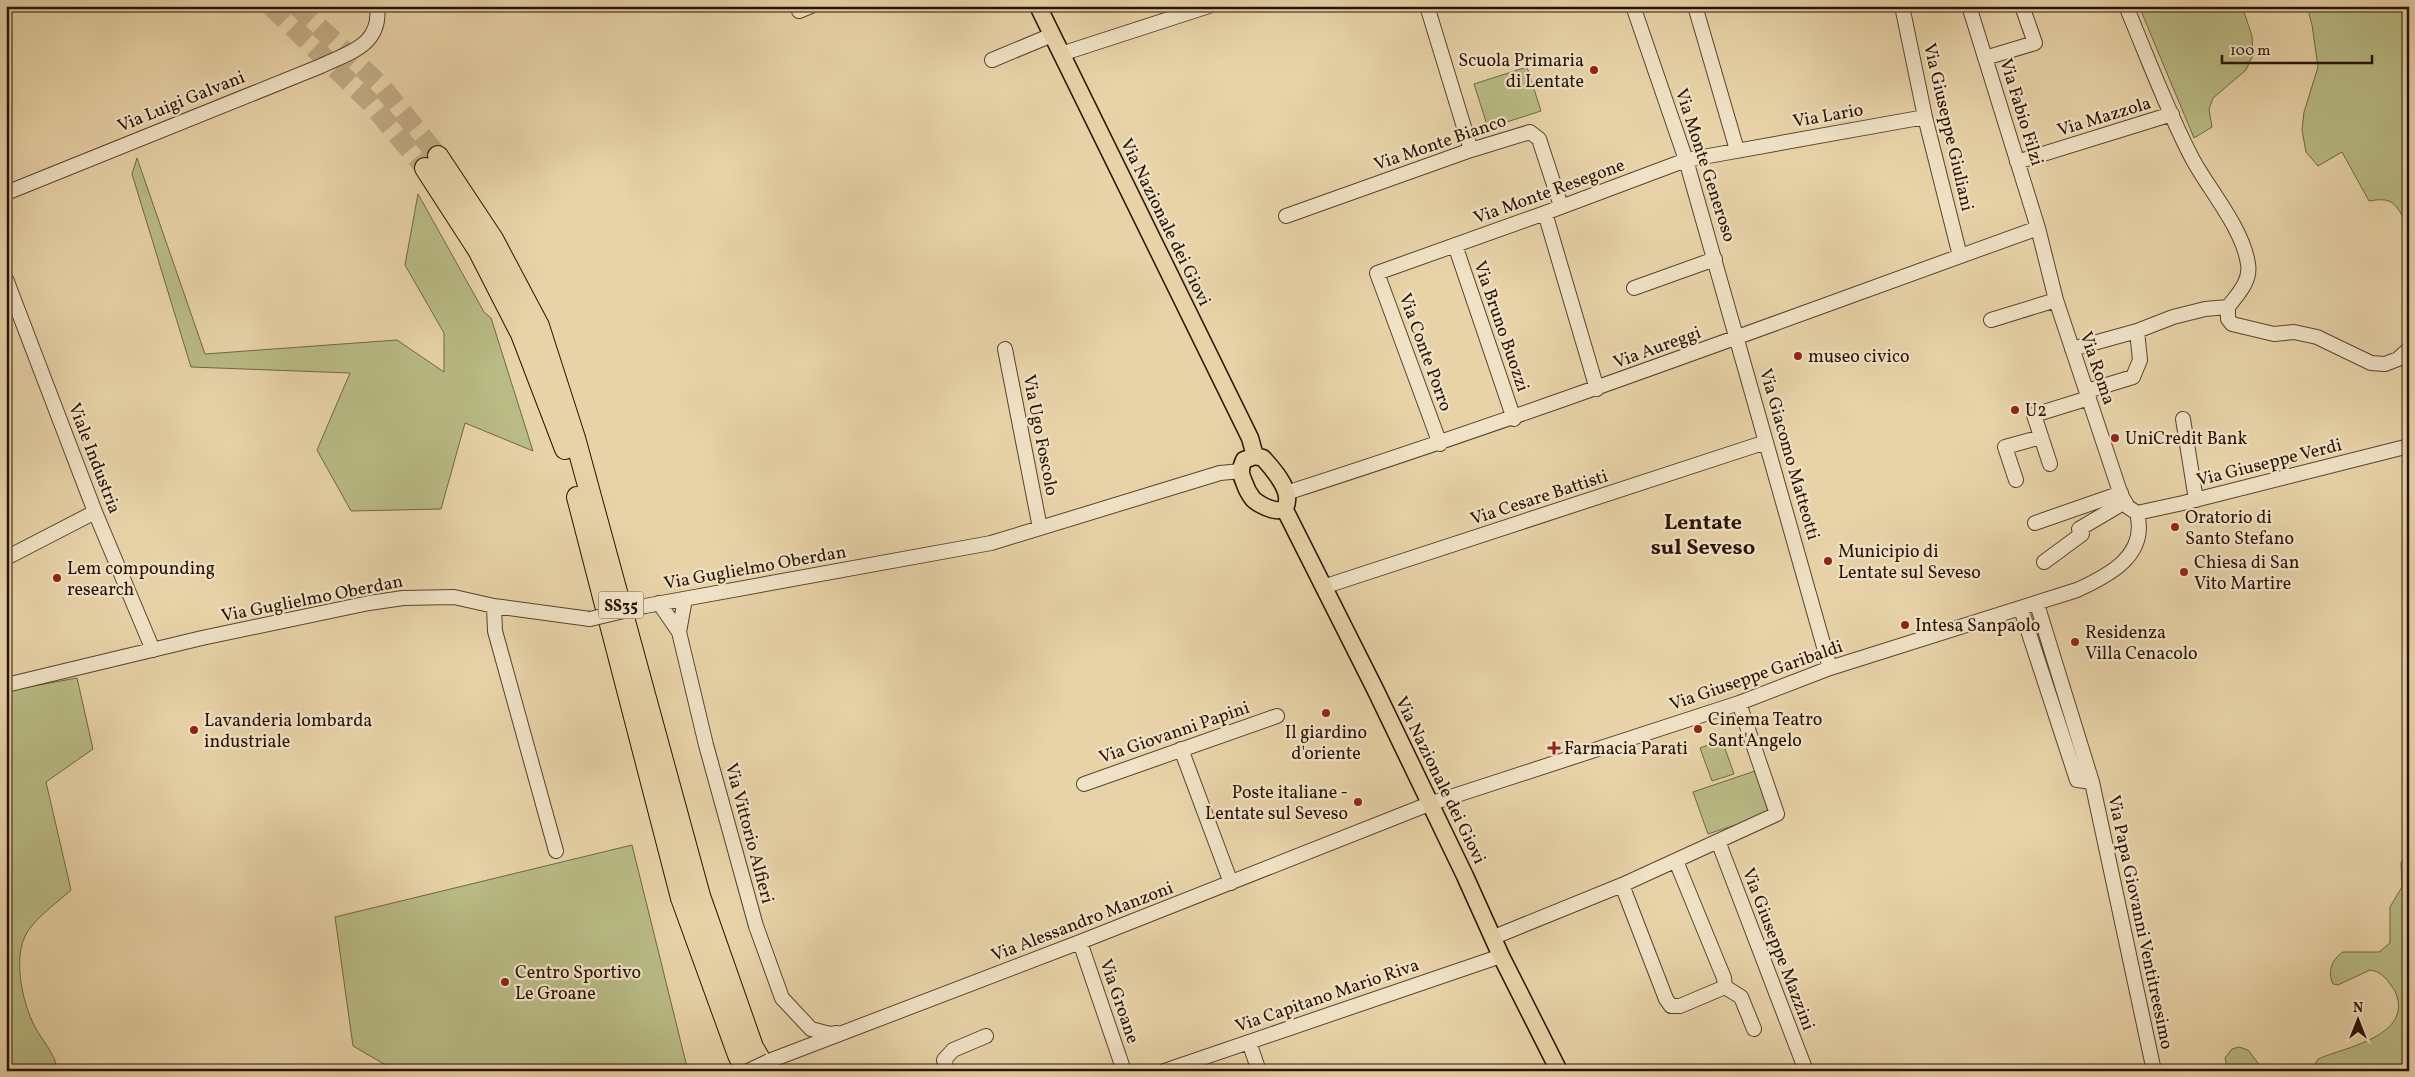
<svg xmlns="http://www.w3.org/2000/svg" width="2415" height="1077" font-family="Vollkorn,serif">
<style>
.green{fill:#b9bb85;stroke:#716644}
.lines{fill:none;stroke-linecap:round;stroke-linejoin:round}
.highway-tunnel{stroke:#c2ac87;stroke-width:20;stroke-dasharray:20 10;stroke-linecap:butt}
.minor-casing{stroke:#59422d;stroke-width:16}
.major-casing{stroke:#291204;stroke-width:19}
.highway-casing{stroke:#291204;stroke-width:22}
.minor{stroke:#f0e2c6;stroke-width:14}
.major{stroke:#e8d3a8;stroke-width:16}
.highway{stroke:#e8d3a8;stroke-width:20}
.minor-bridge-casing{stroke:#59422d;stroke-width:16;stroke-linecap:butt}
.minor-bridge{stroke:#f0e2c6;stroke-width:14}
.poi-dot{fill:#8f2418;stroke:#f0e2c6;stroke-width:2}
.labels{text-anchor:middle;stroke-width:4.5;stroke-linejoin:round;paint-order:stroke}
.shield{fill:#f0e2c6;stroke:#65503e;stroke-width:1}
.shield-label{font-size:16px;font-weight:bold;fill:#291204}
.poi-label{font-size:18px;fill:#291204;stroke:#f0e2c6;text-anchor:start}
.street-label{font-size:18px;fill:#291204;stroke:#f0e2c6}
.district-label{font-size:22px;font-weight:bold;fill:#291204;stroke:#f0e2c6}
</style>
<rect width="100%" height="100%" fill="#e8d3a8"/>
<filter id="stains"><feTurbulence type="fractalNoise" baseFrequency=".004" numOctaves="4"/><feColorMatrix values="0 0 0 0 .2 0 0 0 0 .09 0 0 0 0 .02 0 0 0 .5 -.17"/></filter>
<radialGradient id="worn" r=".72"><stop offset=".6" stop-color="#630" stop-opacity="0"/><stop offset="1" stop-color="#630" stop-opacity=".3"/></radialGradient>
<path class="green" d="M2139,6h103l10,30 1,19 -7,15 -33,28 -4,11 3,18 -18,11z
M2307,6h102v220c-14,-20 -13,-30 -40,-25l-27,-49 -24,14 -12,-14 -4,-22 2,-18 14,-45 -6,-42z
M1527,67l14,44 -53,17 -14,-44z
M137,158l68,196 192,-14 47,32v-39l-39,-68 13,-71 66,118 7,6 42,133 -68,-28 -24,86 -90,2 -34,-61 33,-77 -159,-6 -59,-193z
M2033,609l53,166 -5,2 -54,-166z
M77,678l16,71 -47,33 25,108c-13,12 -29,23 -40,37 -21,24 -9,75 4,100 9,16 19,25 23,44h-52v-380z
M1722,740l12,34 -22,7 -12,-33z
M1755,771l14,43 -61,20 -15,-42z
M632,845l56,226h-292l-43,-25 -18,-129z
M2408,852l1,219h-98l7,-12c27,-12 97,-23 77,-68 -6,-9 -13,-20 -25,-21l-32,15 -5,-1c-6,-12 -1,-25 10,-32h36l11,-9v-36l12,-20 -1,-24z
M2239,1047l9,3 16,21h-36l-3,-13 7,-9z"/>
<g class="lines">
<path class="highway-tunnel" d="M271,6l97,94 57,68
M297,6l83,79 58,71"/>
<g class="minor-casing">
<path id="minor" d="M1427,6l44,144
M1633,6l53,154 144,508
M1695,6l42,144
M1902,6l23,111 35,139
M1969,6l69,222 18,72 65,195 7,12 9,6
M2126,6c21,50 42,107 67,154 17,31 50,69 55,104 3,17 -10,30 -20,43
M799,11l12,-5
M1061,54l148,-48
M1985,58l50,-15 -13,-37
M992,60l60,-25
M2017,162l155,-48
M6,193l315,-127c29,-14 61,-21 56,-60
M1545,213l52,176
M1286,216l185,-66 59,-18 9,7 22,67
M1455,245l59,174
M6,279l89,233 58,138
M1634,288l81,-29
M2228,307v12l4,5 42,10 20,-2 23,5 54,26 14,1 13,-5 11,-10
M1991,320l65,-20
M1005,349l35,179
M2072,349l65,-18 36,-14 32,-8 23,-2
M2087,391l46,-14 7,-17 -3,-29
M2183,419l13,81
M1440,444l-63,-171 168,-60 141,-53 239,-43
M2050,464l-16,-49 55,-17
M2016,480l-11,-33 36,-10
M1286,493c253,-81 502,-175 752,-265
M2137,513l46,-10 226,-57
M2035,523l86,-30
M6,558l89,-46
M2044,562l38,-28 -3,-5 46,-27
M1323,587l443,-145
M659,603l20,29 27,113 50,181 26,72 29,31 19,5 7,-1
M2037,604l55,178 62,289
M494,606l1,25 61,220
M645,606l346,-63 229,-70 21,-2
M2021,609l56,171 15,2
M679,632l6,-33
M6,685l196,-47 167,-35 34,-5 51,-1 40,9 96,13
M1181,749l50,134
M1084,784l193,-68
M1718,841l88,230
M1676,861l48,117 1,9
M1622,885l44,114 5,7h9l45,-19
M1494,937l128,-52 155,-71 -38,-111
M1080,942l44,129
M1725,987l16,10 13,32
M1249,1042l10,29
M769,1061l311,-119 349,-138 310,-101 91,-35 247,-78c33,-15 71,-35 60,-77
M947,1071l-3,-11 9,-10 33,-14
M1164,1071l337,-115"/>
</g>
<g class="major-casing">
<path id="major" d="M1038,6l212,432 5,18
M1255,456l8,2c9,10 26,29 24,43 -1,18 -27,5 -34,-2 -4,-5 -7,-11 -9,-17 -4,-8 -4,-14 0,-22z
M1284,508l91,181 90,187 36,80 58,115"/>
</g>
<g class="highway-casing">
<path id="highway" d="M438,156l55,83 46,87 36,112 125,458 53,151 14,24
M425,168l53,82 43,84 44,115
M577,497l104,401 57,157 8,16"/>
</g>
<use href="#minor" class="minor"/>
<use href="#major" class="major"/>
<use href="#highway" class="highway"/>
<g class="minor-bridge-casing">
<path id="minor-bridge" d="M590,619l55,-13
M748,1071l21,-10"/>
</g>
<use href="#minor-bridge" class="minor-bridge"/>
</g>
<g class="poi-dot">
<circle cx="1594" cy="70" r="5"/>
<circle cx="1798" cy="356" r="5"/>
<circle cx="2015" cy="410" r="5"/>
<circle cx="2115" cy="438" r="5"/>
<circle cx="2175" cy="527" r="5"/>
<circle cx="1828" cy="561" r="5"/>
<circle cx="2184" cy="572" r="5"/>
<circle cx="57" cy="578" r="5"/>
<circle cx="1905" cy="625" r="5"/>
<circle cx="2075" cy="642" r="5"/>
<circle cx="1326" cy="713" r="5"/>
<circle cx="1698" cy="729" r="5"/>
<circle cx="194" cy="730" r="5"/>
<path d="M1551.5 740.5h5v5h5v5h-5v5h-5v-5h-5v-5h5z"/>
<circle cx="1358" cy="802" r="5"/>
<circle cx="505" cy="982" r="5"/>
</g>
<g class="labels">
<rect class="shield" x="598.5" y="591.5" width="45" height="27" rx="4"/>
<g class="shield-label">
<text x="621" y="611">SS35</text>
</g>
<g class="poi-label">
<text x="1584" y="66" text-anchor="end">Scuola Primaria<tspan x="1584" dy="21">di Lentate</tspan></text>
<text x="1808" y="362">museo civico</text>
<text x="2025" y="416">U2</text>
<text x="2125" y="444">UniCredit Bank</text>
<text x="2185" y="523">Oratorio di<tspan x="2185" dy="21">Santo Stefano</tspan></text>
<text x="1838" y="557">Municipio di<tspan x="1838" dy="21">Lentate sul Seveso</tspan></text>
<text x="2194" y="568">Chiesa di San<tspan x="2194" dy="21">Vito Martire</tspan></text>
<text x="67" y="574">Lem compounding<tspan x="67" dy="21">research</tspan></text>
<text x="1915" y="631">Intesa Sanpaolo</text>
<text x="2085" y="638">Residenza<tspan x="2085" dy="21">Villa Cenacolo</tspan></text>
<text x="1708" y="725">Cinema Teatro<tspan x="1708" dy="21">Sant'Angelo</tspan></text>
<text x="204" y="726">Lavanderia lombarda<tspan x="204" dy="21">industriale</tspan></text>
<text x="1326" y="738" text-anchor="middle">Il giardino<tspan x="1326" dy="21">d'oriente</tspan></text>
<text x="1564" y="754">Farmacia Parati</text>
<text x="1348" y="798" text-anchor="end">Poste italiane -<tspan x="1348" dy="21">Lentate sul Seveso</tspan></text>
<text x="515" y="978">Centro Sportivo<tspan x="515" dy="21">Le Groane</tspan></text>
</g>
<g class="street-label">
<text transform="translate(181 101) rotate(-22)" y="6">Via Luigi Galvani</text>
<text transform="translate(2022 112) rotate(73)" y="6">Via Fabio Filzi</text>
<text transform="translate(1828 115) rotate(-10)" y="6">Via Lario</text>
<text transform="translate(2104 116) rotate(-17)" y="6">Via Mazzola</text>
<text transform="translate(1949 127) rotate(77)" y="6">Via Giuseppe Giuliani</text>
<text transform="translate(1440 142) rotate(-19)" y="6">Via Monte Bianco</text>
<text transform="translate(1706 165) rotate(72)" y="6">Via Monte Generoso</text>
<text transform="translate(1549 191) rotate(-20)" y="6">Via Monte Resegone</text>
<text transform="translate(1166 222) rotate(64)" y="6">Via Nazionale dei Giovi</text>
<text transform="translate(1502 326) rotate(71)" y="6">Via Bruno Buozzi</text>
<text transform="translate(1657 347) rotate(-20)" y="6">Via Aureggi</text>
<text transform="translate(1426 352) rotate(70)" y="6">Via Conte Porro</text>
<text transform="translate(2098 368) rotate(71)" y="6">Via Roma</text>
<text transform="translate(1041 435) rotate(79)" y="6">Via Ugo Foscolo</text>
<text transform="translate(1790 454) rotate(74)" y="6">Via Giacomo Matteotti</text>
<text transform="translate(95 458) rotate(69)" y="6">Viale Industria</text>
<text transform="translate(2269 462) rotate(-14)" y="6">Via Giuseppe Verdi</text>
<text transform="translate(1539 497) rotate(-18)" y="6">Via Cesare Battisti</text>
<text transform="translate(755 567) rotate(-10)" y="6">Via Guglielmo Oberdan</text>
<text transform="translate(312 598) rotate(-11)" y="6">Via Guglielmo Oberdan</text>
<text transform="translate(1756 675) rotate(-19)" y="6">Via Giuseppe Garibaldi</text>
<text transform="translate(1174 732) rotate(-19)" y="6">Via Giovanni Papini</text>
<text transform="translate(1441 780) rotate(64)" y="6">Via Nazionale dei Giovi</text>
<text transform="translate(750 833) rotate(75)" y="6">Via Vittorio Alfieri</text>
<text transform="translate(1082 921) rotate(-21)" y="6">Via Alessandro Manzoni</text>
<text transform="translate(2141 922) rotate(78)" y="6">Via Papa Giovanni Ventitreesimo</text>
<text transform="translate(1779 949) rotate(69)" y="6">Via Giuseppe Mazzini</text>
<text transform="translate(1327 995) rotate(-19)" y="6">Via Capitano Mario Riva</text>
<text transform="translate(1120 1001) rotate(71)" y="6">Via Groane</text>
</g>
<g class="district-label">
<text x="1703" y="529">Lentate<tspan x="1703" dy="25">sul Seveso</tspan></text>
</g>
</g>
<rect width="2415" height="1077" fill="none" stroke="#e8d3a8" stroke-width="25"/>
<rect x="8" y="8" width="2400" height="1062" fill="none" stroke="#291204" stroke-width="2.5"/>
<rect x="12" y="12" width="2390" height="1052" fill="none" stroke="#291204"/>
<g transform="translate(2358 1020)" stroke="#f0e2c6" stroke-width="4" paint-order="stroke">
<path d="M0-4L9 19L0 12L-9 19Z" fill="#291204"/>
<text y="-8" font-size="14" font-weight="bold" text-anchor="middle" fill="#291204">N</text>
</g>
<path d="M2222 55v8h150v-8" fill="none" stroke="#291204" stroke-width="2.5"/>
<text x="2230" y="55" font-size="15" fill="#291204" stroke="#f0e2c6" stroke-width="4" paint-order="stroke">100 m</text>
<rect width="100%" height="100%" filter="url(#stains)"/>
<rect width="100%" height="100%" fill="url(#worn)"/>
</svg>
